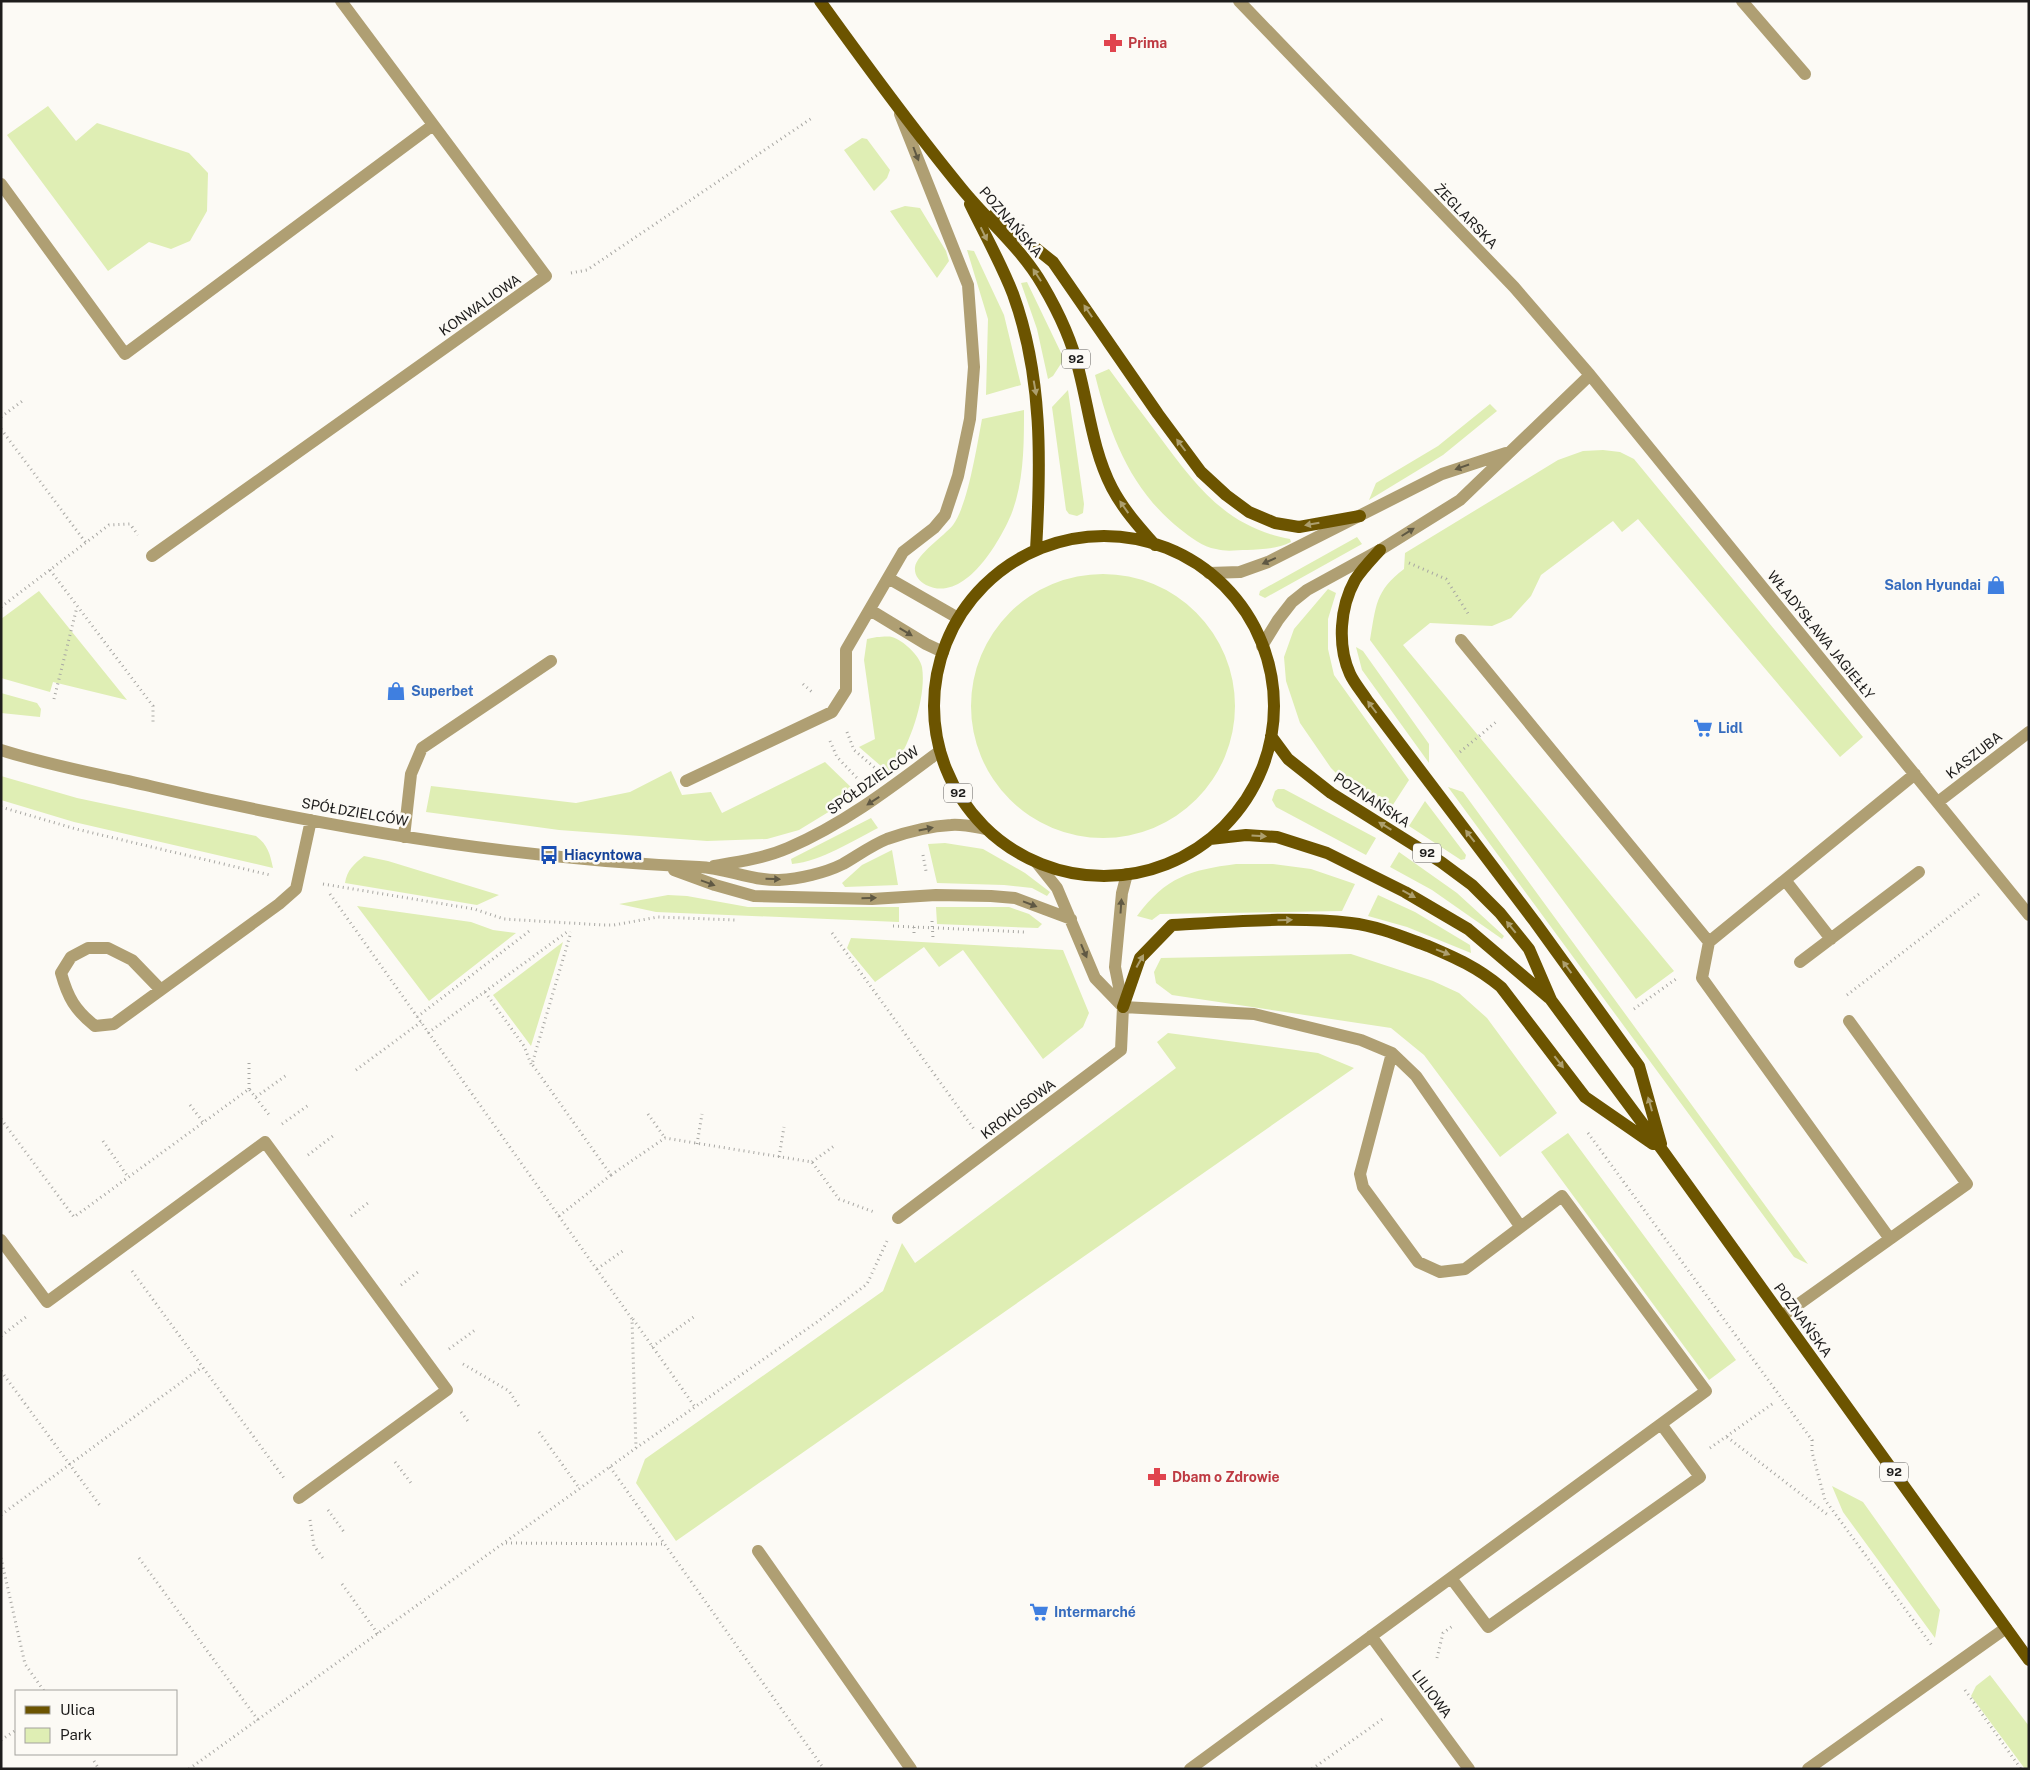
<svg xmlns="http://www.w3.org/2000/svg" width="2030" height="1770" font-family="'Public Sans',sans-serif">
<style>
.green{fill:#dfeeb4}
.lines{fill:none;stroke-linecap:round;stroke-linejoin:round}
.path{stroke:#a8a7a3;stroke-width:3;stroke-dasharray:1 4;stroke-linecap:butt}
.minor{stroke:#af9f73;stroke-width:12}
.major{stroke:#6c5400;stroke-width:12}
.oneway{fill:#5f5843}
.oneway2{fill:#ad9f6e}
.labels{text-anchor:middle;stroke-width:5;stroke-linejoin:round;paint-order:stroke}
.shield{fill:#fcfaf5;stroke:#615f5d;stroke-width:1}
.shield-label{font-size:12px;font-weight:bold;fill:#1e1d1c}
.health-label{font-size:14px;font-weight:bold;fill:#be3a42;stroke:#fcfaf5;text-anchor:start}
.street-label{font-size:14px;fill:#1e1d1c;stroke:#fcfaf5}
.shop-label{font-size:14px;font-weight:bold;fill:#366cbe;stroke:#fcfaf5;text-anchor:start}
.transit-label{font-size:14px;font-weight:bold;fill:#164399;stroke:#fcfaf5;text-anchor:start}
</style>
<rect width="100%" height="100%" fill="#fcfaf5"/>
<path class="green" d="M48,106l28,35 21,-18 92,30 19,20 -1,38 -17,30 -19,8 -22,-7 -41,29 -101,-136z
M862,138l5,1 23,31 -3,8 -13,13 -30,-41z
M905,206l15,2 26,43 3,10 -12,17 -47,-67z
M967,250l7,1 30,64 17,70 -35,10 2,-76z
M1027,282l37,77 -11,17 -5,3 -11,-50 -16,-46z
M1109,369c16,22 33,44 50,67 36,48 66,91 131,103l1,3c-13,7 -29,7 -44,8 -10,0 -21,2 -31,-1 -13,-2 -26,-12 -36,-20 -50,-40 -70,-94 -85,-154z
M1068,390l16,114 -1,9 -6,3 -8,-2 -3,-4 -14,-103z
M1490,404l7,7 -54,44 -74,45 7,-17 62,-37z
M1024,410c0,35 0,72 -13,105 -12,28 -47,89 -85,70 -7,-4 -12,-10 -11,-18 2,-13 29,-31 38,-42 15,-20 24,-80 29,-106z
M1603,450l17,2 14,7 229,278 -23,20 -202,-238 -16,13 -9,-11 -72,54 -10,21 -20,22 -19,8 -62,-3 -27,22 271,326 -38,28 -266,-359c6,-34 5,-49 34,-71l1,-16 153,-93 25,-9z
M1357,537l5,7 -97,54 -6,-3 1,-4z
M971 706a132 132 0 1 1 264 0a132 132 0 1 1-264 0Z
M1328,589l8,4 -8,26v30l6,26 75,105 -22,34 -33,-23 -23,-23 -31,-45 -14,-42 -2,-24 10,-28z
M39,591l88,109 -74,-18 -3,10 -49,-14v-59z
M877,637c4,0 11,-1 15,0 11,3 28,19 30,30 5,30 -13,83 -33,106l-30,-26 16,-8 -11,-79 3,-21z
M1356,647l7,4 66,93v19l-67,-93z
M1,693l36,10 4,6 -1,8 -39,-4z
M825,762l33,32 -59,36 -32,9 -60,2 -148,-11 -133,-18 5,-26 145,17 54,-11 41,-21 11,24 29,-3 11,21z
M1,776l76,22 179,38c12,9 14,18 17,32l-199,-46 -73,-22z
M1448,787l15,5 345,472 -14,-7z
M1278,789h6l92,49 -10,17 -90,-48 -4,-7 3,-9z
M1425,801l41,54 -1,4 -4,1 -52,-34z
M871,818l7,10c-26,13 -56,33 -86,36l-1,-5z
M945,843l38,6 42,24 25,19 -3,4 -15,-8 -28,-3 -67,-2 -9,-39z
M892,850l6,35 -53,2 -3,-4 20,-18z
M1399,852l58,41 47,43 -2,3 -70,-49 -42,-23z
M364,856l24,5 111,34 -22,10 -132,-22c2,-13 9,-19 19,-27z
M1236,864h37l38,5 44,15 -13,27 -182,3 -8,6 -15,-4c29,-39 53,-46 99,-52z
M668,895l19,1 61,11h151v15l-243,-10 -37,-8z
M1378,895l37,17 55,33 1,8 -64,-26 -39,-11z
M357,906l114,16 22,8 23,3 -87,68z
M936,907h73l20,7 13,10 -4,4 -101,-4z
M851,938l212,12 26,63 -6,14 -40,32 -80,-109 -24,17 -15,-20 -49,35 -28,-34z
M563,942l-32,104 -38,-51z
M1351,954l82,27 26,12 28,25 70,95 -57,44 -76,-102 -33,-27 -219,-33 -16,-12 -2,-11 7,-14z
M1168,1033l150,20 36,15 -678,473 -40,-58 9,-24 238,-168 19,-48 13,20 261,-195 -19,-26z
M1568,1133l168,227 -27,20 -168,-228z
M1832,1486l31,16 77,108 -5,28 -92,-126z
M1990,1675l39,51v43h-4l-54,-73 5,-10z"/>
<g class="lines">
<path class="path" d="M571,273l16,-3 225,-152
M1,417l24,-18
M1,429l85,114
M1409,563l37,16 23,36
M50,570l103,136v16
M1,607l108,-82 21,-1 8,11
M803,684l9,8
M54,699l23,-92
M847,732l7,18 21,18
M830,741l7,16 21,22
M1460,752l36,-30
M1,807l75,22 194,46
M923,855l3,16
M323,884l151,25 30,10 99,6h11l44,-8 77,3
M330,894l302,425 4,129
M932,921l1,17
M893,926l132,6
M914,927v10
M832,933l142,196
M485,992l39,54 7,18
M1847,995l132,-101
M1634,1009l42,-30
M417,1017l115,-88
M428,1033l139,-101
M356,1070l65,-48
M249,1089v-28
M256,1097l32,-23
M190,1105l13,17
M648,1114l17,24
M1,1119l73,98 175,-128 21,27
M282,1124l28,-20
M1588,1133l224,307v12l13,48 108,147
M103,1141l25,36
M697,1144l5,-30
M308,1155l25,-19
M779,1157l5,-30
M812,1162l22,-16
M611,1175l54,-37 147,24 27,37 35,13
M351,1216l17,-13
M559,1216l52,-41 -79,-111 39,-132
M597,1269l27,-19
M132,1271l152,207
M401,1285l17,-13
M633,1319l62,88
M1,1336l25,-19
M652,1347l43,-31
M449,1349l26,-19
M463,1364l46,27 11,17
M1,1371l100,136
M461,1412l9,12
M539,1432l41,57
M1727,1437l101,78
M1710,1448l65,-46
M395,1462l16,21
M610,1467l214,302
M328,1510l16,22
M1,1515l201,-148
M310,1520l4,26 11,15
M506,1543l156,1
M1,1558l24,106 19,27
M139,1558l119,162
M342,1584l36,50
M1437,1658l6,-25 11,-8
M1965,1690l56,79
M1,1740l15,-10
M94,1761l5,8
M189,1769l447,-321 181,-126 50,-38 20,-43
M1312,1769l72,-51"/>
<path class="minor" d="M1239,1l275,286 76,88 439,540
M1742,1l63,73
M1,184l124,170 308,-229
M152,556l394,-280 -205,-275
M1209,573l31,-1 28,-10 174,-88 64,-21
M888,578l70,40
M870,610l56,34 17,8
M1461,640l248,302 206,-168
M1262,646l16,-26 14,-18 15,-12 73,-40 80,-50 130,-125
M1,750c50,16 102,25 153,37 179,42 361,72 545,80 27,1 53,14 80,13 20,-1 46,-7 64,-16 14,-8 29,-19 44,-25 20,-7 44,-13 64,-14 12,-1 24,2 35,4
M686,781l146,-69 14,-22v-40l57,-98 31,-24 11,-13 13,-39 12,-57 4,-52 -6,-82 -68,-171
M1938,802l91,-70
M404,837l7,-63 11,-26 129,-87
M1037,863l20,25 38,90 28,29
M714,866c24,-4 51,-8 74,-18 56,-24 104,-61 152,-97
M674,870l41,15 39,11 118,3 64,-4 55,1 24,2 56,21
M1785,880l46,59
M1709,942l-7,36 188,261
M1800,962l119,-90
M161,990l-29,-30 -24,-12h-20l-17,9 -10,16c7,25 14,37 34,53l19,-2 165,-120 17,-15 15,-69
M1123,1007l131,7 107,26 31,13 24,23 104,150
M898,1218l223,-168 2,-43 -8,-40 7,-74 5,-19
M1,1240l46,62 218,-160 182,248 -148,108
M1782,1316l185,-132 -118,-163
M758,1551l153,218
M1451,1578l37,49 212,-150 -39,-53
M1371,1636l98,133
M1190,1769l516,-378 -144,-195 -97,73 -25,3 -22,-10 -55,-75 -3,-13 32,-121
M1808,1769l198,-141"/>
<path class="major" d="M820,1c46,64 92,127 142,188 26,32 59,59 80,95 16,27 30,56 37,87 10,39 14,80 33,117 11,21 27,39 43,57
M970,204c14,29 31,59 43,90 30,82 28,170 23,256
M994,215l59,47 105,152 43,58 25,23 23,17 26,11 24,4 61,-11
M934 706a170 170 0 1 1 340 0a170 170 0 1 1-340 0Z
M1380,550c-8,9 -18,19 -25,30 -15,27 -18,65 -5,94 4,9 12,18 17,26l168,222 104,144 22,78
M1271,736l17,23 43,34 110,69 31,23 28,28 29,36 22,51 112,151 366,509
M1210,839l36,-4 31,2 50,16 78,39 63,37 81,69
M1123,1007l17,-49 32,-33c59,-3 120,-9 179,-2 27,3 52,14 77,23 28,12 49,21 73,41l84,110 68,47"/>
</g>
<defs><path id="oneway-solid" d="M-6-.8H1V-3.2L6.5 0L1 3.2V.8H-6Z" transform="scale(1.25)"/></defs>
<g class="oneway">
<use href="#oneway-solid" transform="translate(916 154) rotate(69)"/>
<use href="#oneway-solid" transform="translate(1462 467) rotate(161)"/>
<use href="#oneway-solid" transform="translate(1408 532) rotate(-32)"/>
<use href="#oneway-solid" transform="translate(1269 561) rotate(156)"/>
<use href="#oneway-solid" transform="translate(906 632) rotate(31)"/>
<use href="#oneway-solid" transform="translate(873 801) rotate(147)"/>
<use href="#oneway-solid" transform="translate(926 829) rotate(-12)"/>
<use href="#oneway-solid" transform="translate(773 879) rotate(2)"/>
<use href="#oneway-solid" transform="translate(708 883) rotate(20)"/>
<use href="#oneway-solid" transform="translate(869 898) rotate(-1)"/>
<use href="#oneway-solid" transform="translate(1030 904) rotate(21)"/>
<use href="#oneway-solid" transform="translate(1121 906) rotate(-86)"/>
<use href="#oneway-solid" transform="translate(1084 951) rotate(67)"/>
</g>
<g class="oneway2">
<use href="#oneway-solid" transform="translate(984 234) rotate(64)"/>
<use href="#oneway-solid" transform="translate(1037 275) rotate(-123)"/>
<use href="#oneway-solid" transform="translate(1088 311) rotate(-124)"/>
<use href="#oneway-solid" transform="translate(1035 388) rotate(80)"/>
<use href="#oneway-solid" transform="translate(1181 445) rotate(-127)"/>
<use href="#oneway-solid" transform="translate(1124 507) rotate(-125)"/>
<use href="#oneway-solid" transform="translate(1312 524) rotate(170)"/>
<use href="#oneway-solid" transform="translate(1372 707) rotate(-127)"/>
<use href="#oneway-solid" transform="translate(1385 826) rotate(-149)"/>
<use href="#oneway-solid" transform="translate(1259 836) rotate(4)"/>
<use href="#oneway-solid" transform="translate(1470 836) rotate(-128)"/>
<use href="#oneway-solid" transform="translate(1409 894) rotate(29)"/>
<use href="#oneway-solid" transform="translate(1285 920) rotate(-1)"/>
<use href="#oneway-solid" transform="translate(1511 927) rotate(-129)"/>
<use href="#oneway-solid" transform="translate(1443 952) rotate(21)"/>
<use href="#oneway-solid" transform="translate(1140 961) rotate(-61)"/>
<use href="#oneway-solid" transform="translate(1567 967) rotate(-126)"/>
<use href="#oneway-solid" transform="translate(1559 1062) rotate(52)"/>
<use href="#oneway-solid" transform="translate(1650 1104) rotate(-106)"/>
</g>
<defs>
<g id="pharmacy-bare" transform="scale(1.5)"><path d="M-2-6h4v4h4v4h-4v4h-4v-4h-4v-4h4Z" fill="#e0444e" stroke="#fcfaf5" stroke-width="2.5" paint-order="stroke"/></g>
<g id="shop-bare" transform="scale(1.5)"><path d="M-5-2.5h2.3a2.7 3.5 0 0 1 5.4 0H5L5.5 6h-11ZM-1.5-2.5h3a1.5 2.3 0 0 0-3 0Z" fill="#3f7fe0" stroke="#fcfaf5" stroke-width="2.5" paint-order="stroke"/></g>
<g id="supermarket-bare" transform="scale(1.5)"><path d="M-6-5.5h2.5l.6 2H6L4.5 2H-2.5L-4.4-4H-6ZM-1.5 3.2a1.3 1.3 0 1 0 .1 0ZM3 3.2a1.3 1.3 0 1 0 .1 0Z" fill="#3f7fe0" stroke="#fcfaf5" stroke-width="2.5" paint-order="stroke"/></g>
<g id="bus-bare" transform="scale(1.5)"><path d="M-5-6H5V4H4V6H2V4H-2V6H-4V4H-5ZM-3.5-4V0h7V-4ZM-3.5 1.2v1.5H-2V1.2ZM2 1.2v1.5H3.5V1.2Z" fill="#1a4fb4" stroke="#fcfaf5" stroke-width="2.5" paint-order="stroke"/></g>
</defs>
<g fill-rule="evenodd">
<use href="#pharmacy-bare" x="1113" y="43"/>
<use href="#shop-bare" x="1996" y="585"/>
<use href="#shop-bare" x="396" y="691"/>
<use href="#supermarket-bare" x="1703" y="728"/>
<use href="#bus-bare" x="549" y="855"/>
<use href="#pharmacy-bare" x="1157" y="1477"/>
<use href="#supermarket-bare" x="1039" y="1612"/>
</g>
<g class="labels">
<g class="shield">
<rect x="1062" y="349.5" width="28" height="19" rx="4"/>
<rect x="944" y="783.5" width="28" height="19" rx="4"/>
<rect x="1413" y="843.5" width="28" height="19" rx="4"/>
<rect x="1880" y="1462.5" width="28" height="19" rx="4"/>
</g>
<g class="shield-label">
<text x="1076" y="363">92</text>
<text x="958" y="797">92</text>
<text x="1427" y="857">92</text>
<text x="1894" y="1476">92</text>
</g>
<g class="health-label">
<text x="1128" y="48">Prima</text>
<text x="1172" y="1482">Dbam o Zdrowie</text>
</g>
<g class="street-label">
<text transform="translate(1466 216) rotate(46)" y="5">ŻEGLARSKA</text>
<text transform="translate(1011 222) rotate(49)" y="5">POZNAŃSKA</text>
<text transform="translate(480 305) rotate(-35)" y="5">KONWALIOWA</text>
<text transform="translate(1821 635) rotate(51)" y="5">WŁADYSŁAWA JAGIEŁŁY</text>
<text transform="translate(1974 755) rotate(-38)" y="5">KASZUBA</text>
<text transform="translate(873 780) rotate(-35)" y="5">SPÓŁDZIELCÓW</text>
<text transform="translate(1372 800) rotate(33)" y="5">POZNAŃSKA</text>
<text transform="translate(355 812) rotate(10)" y="5">SPÓŁDZIELCÓW</text>
<text transform="translate(1018 1109) rotate(-37)" y="5">KROKUSOWA</text>
<text transform="translate(1803 1320) rotate(54)" y="5">POZNAŃSKA</text>
<text transform="translate(1432 1694) rotate(53)" y="5">LILIOWA</text>
</g>
<g class="shop-label">
<text x="1981" y="590" text-anchor="end">Salon Hyundai</text>
<text x="411" y="696">Superbet</text>
<text x="1718" y="733">Lidl</text>
<text x="1054" y="1617">Intermarché</text>
</g>
<g class="transit-label">
<text x="564" y="860">Hiacyntowa</text>
</g>
</g>
<rect width="2030" height="1770" fill="none" stroke="#1e1d1c" stroke-width="5"/>
<rect x="15" y="1690" width="162" height="65" fill="#fcfaf5" stroke="#a3a29e"/>
<rect x="25" y="1706" width="25" height="8" fill="#6c5400" stroke="#a3a29e"/>
<text x="60" y="1715" font-size="15" fill="#1e1d1c">Ulica</text>
<rect x="25" y="1728" width="25" height="15" fill="#dfeeb4" stroke="#a3a29e"/>
<text x="60" y="1740" font-size="15" fill="#1e1d1c">Park</text>
</svg>
